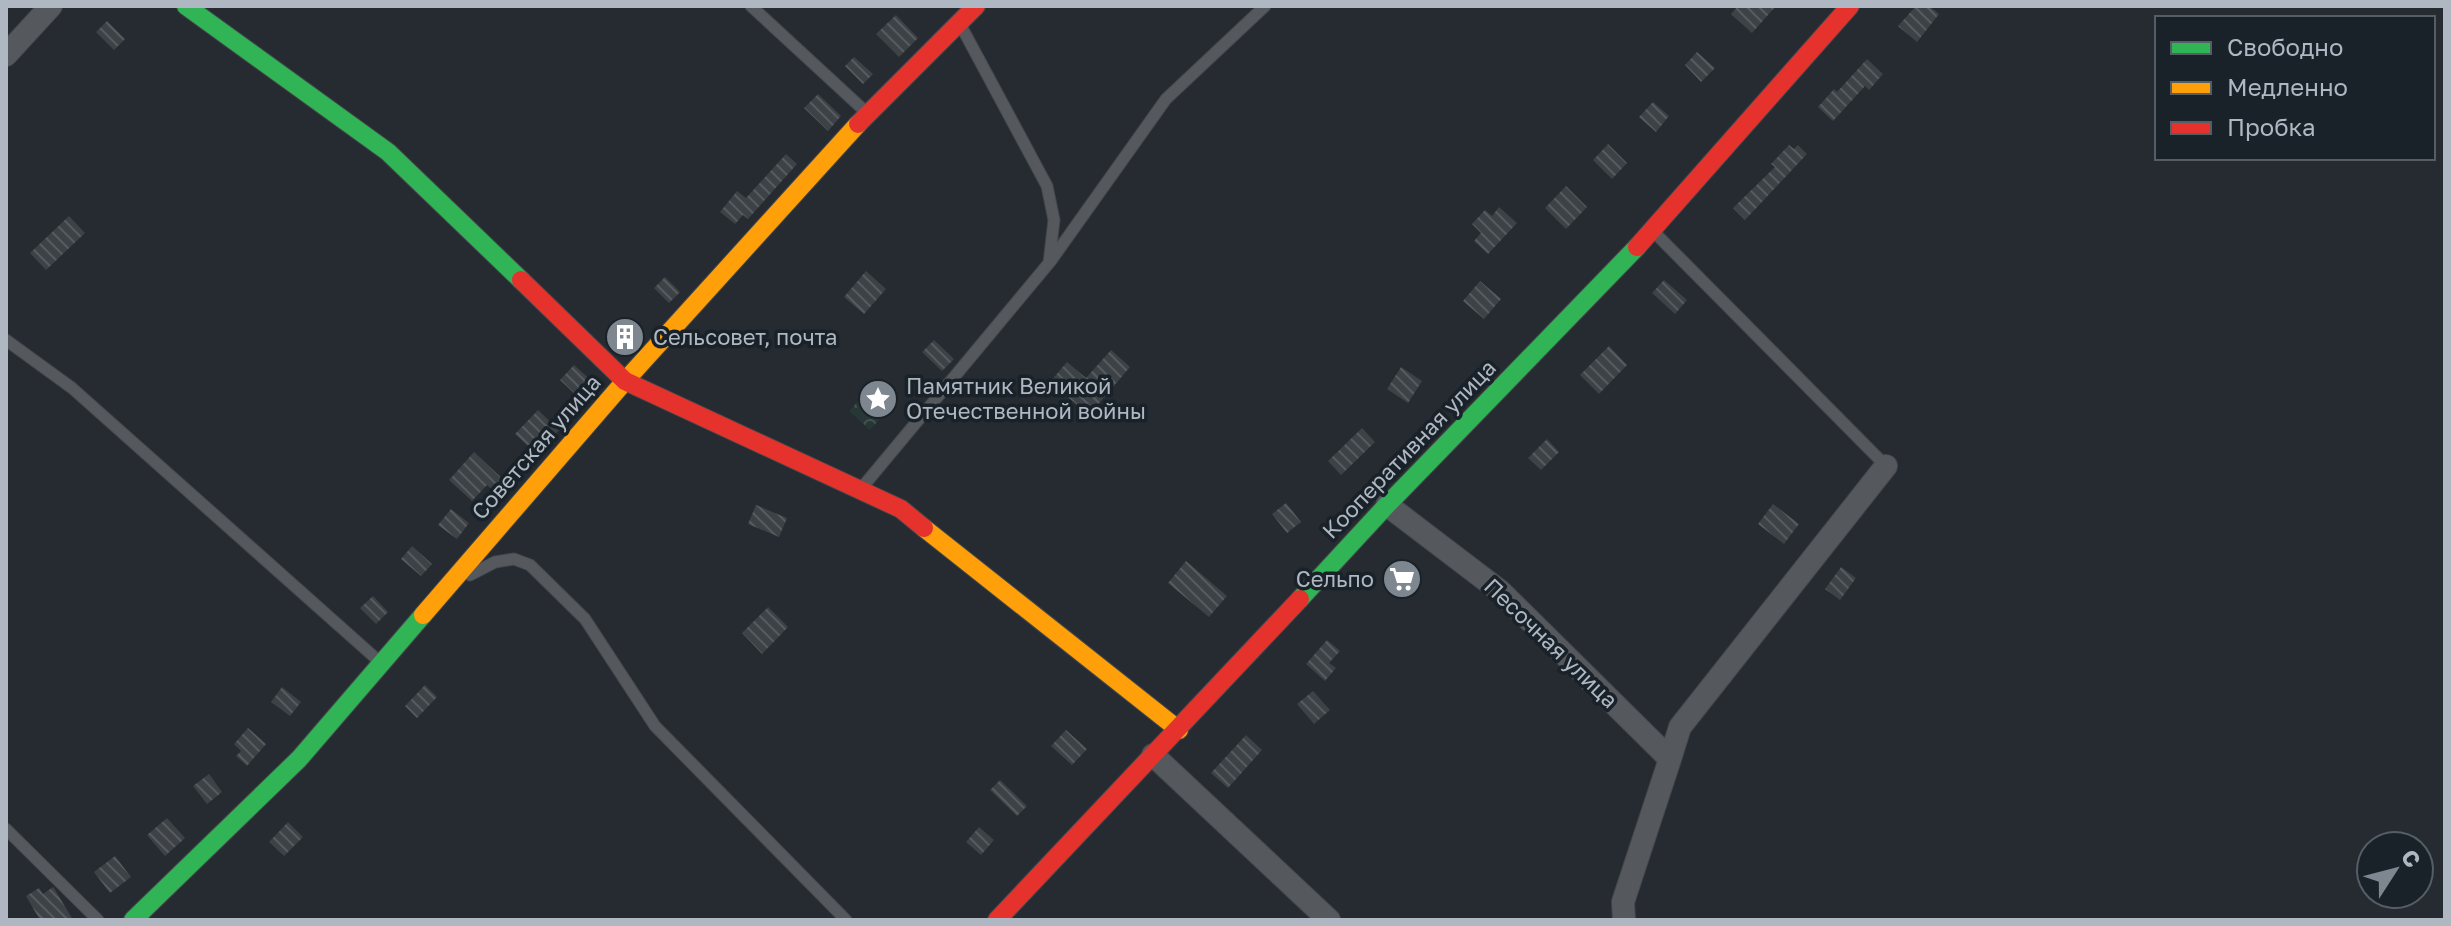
<svg xmlns="http://www.w3.org/2000/svg" width="2451" height="926" font-family="'Golos Text',sans-serif">
<style>
.forest{fill:url(#forest-crowns)}
.building{fill:url(#building-back-hatch)}
.lines{fill:none;stroke-linecap:round;stroke-linejoin:round}
.lane-casing{stroke:#43474b;stroke-width:13}
.street-casing{stroke:#43474b;stroke-width:24}
.fast-casing{stroke:#43474b;stroke-width:20}
.slow-casing{stroke:#43474b;stroke-width:20}
.jam-casing{stroke:#43474b;stroke-width:20}
.lane{stroke:#55595e;stroke-width:11}
.street{stroke:#55595e;stroke-width:22}
.fast{stroke:#30b455;stroke-width:18}
.slow{stroke:#ff9f0a;stroke-width:18}
.jam{stroke:#e5322d;stroke-width:18}
.labels{text-anchor:middle;stroke-width:7;stroke-linejoin:round;paint-order:stroke}
.poi-label{font-size:22px;fill:#aeb7c2;stroke:#1a2229;text-anchor:start}
.street-label{font-size:22px;fill:#aeb7c2;stroke:#1a2229}
</style>
<defs>
<pattern id="forest-crowns" width="20" height="18" patternUnits="userSpaceOnUse" patternTransform="scale(2)"><rect width="20" height="18" fill="#263736"/><path d="M2 6a3 3 0 1 1 6 0M12 15a3 3 0 1 1 6 0" fill="none" stroke="#435251"/></pattern>
<pattern id="building-back-hatch" width="6" height="6" patternUnits="userSpaceOnUse" patternTransform="scale(2)"><rect width="6" height="6" fill="#3d4247"/><path d="M-1 5l2 2M0 0l6 6M5-1l2 2" fill="none" stroke="#565b60"/></pattern>
</defs>
<rect width="100%" height="100%" fill="#252b30"/>
<path class="forest" d="M876,382l20,19 -26,29 -21,-19z"/>
<path class="building" d="M1738,6h38l-24,27 -21,-19z
M1916,6h13l10,8 -22,28 -19,-16z
M896,15l22,23 -19,19 -23,-23z
M107,21l18,18 -11,11 -18,-18z
M1697,52l18,16 -14,14 -16,-17z
M854,57l19,17 -10,10 -18,-18z
M1867,59l16,15 -14,16 -4,-4 -32,35 -15,-14 16,-18 3,3z
M818,94l23,22 -13,15 -24,-23z
M1653,102l16,14 -13,16 -17,-15z
M1608,144l19,19 -15,16 -19,-19z
M1789,145l5,4 4,-4 9,9 -62,66 -12,-12 42,-41 -4,-3z
M786,154l11,10 -49,55 -5,-4 -8,9 -15,-12 17,-21 9,7z
M1566,186l21,21 -21,22 -21,-21z
M1499,207l18,16 -29,31 -14,-13 7,-8 -9,-9 13,-14 7,6z
M69,216l16,17 -39,37 -16,-17z
M866,271l20,18 -22,25 -20,-17z
M665,277l15,15 -11,11 -15,-15z
M1664,280l23,20 -12,14 -23,-21z
M1480,281l21,18 -17,20 -21,-18z
M629,319l14,13 -20,22 -14,-14z
M934,340l20,19 -12,12 -20,-19z
M1609,346l18,19 -28,29 -19,-19z
M1111,350l19,17 -41,48 -39,-33 17,-20 19,16z
M574,365l20,18 -15,15 -19,-18z
M1401,367l21,14 -14,22 -21,-14z
M538,410l21,20 -22,24 -22,-20z
M1362,428l13,14 -34,33 -13,-14z
M1547,439l12,13 -18,18 -13,-12z
M474,452l32,30 -10,11 -9,-8 -15,16 -23,-21z
M1286,503l15,19 -14,11 -15,-19z
M1773,504l26,20 -15,20 -26,-20z
M756,505l31,13 -8,19 -31,-13z
M451,509l18,14 -12,16 -19,-14z
M412,546l20,18 -11,12 -20,-17z
M1186,561l41,35 -18,21 -41,-34z
M1407,562l11,11 -22,22 -11,-11z
M1841,567l15,11 -16,22 -15,-11z
M373,596l15,16 -12,12 -16,-16z
M768,607l20,20 -26,27 -20,-21z
M1327,640l13,11 -11,12 7,5 -11,13 -19,-17z
M425,685l12,12 -20,21 -12,-12z
M282,687l19,15 -11,14 -19,-14z
M1313,691l17,19 -16,14 -17,-20z
M248,728l18,16 -19,22 -11,-10 5,-5 -7,-7z
M1066,730l21,19 -15,16 -21,-19z
M1246,735l16,15 -34,38 -17,-15z
M209,774l13,18 -15,12 -14,-18z
M1000,780l27,26 -10,10 -27,-26z
M167,818l18,20 -20,18 -18,-21z
M288,822l15,15 -19,19 -15,-14z
M979,827l15,13 -13,15 -15,-13z
M115,856l16,21 -21,16 -16,-21z
M53,887l1,1 19,32h-33l-14,-24 13,-8 4,6z"/>
<g class="lines">
<g class="lane-casing">
<path id="lane" d="M751,6l116,107
M1653,231l233,235
M1050,262l116,-163 99,-93
M6,340l66,48 309,275
M860,490l189,-227 5,-43 -7,-34 -86,-160
M470,575l25,-13 19,-3 16,6 55,54 70,107 191,194
M6,829l92,91"/>
</g>
<g class="street-casing">
<path id="street" d="M6,55l45,-49
M1387,505l113,86 170,168 -47,143 1,18
M1153,755l176,165
M1670,759l10,-32 206,-261"/>
</g>
<g class="fast-casing">
<path id="fast" d="M186,6l202,146 133,128
M1300,599l87,-94 250,-258
M133,920l166,-161 124,-144"/>
</g>
<g class="slow-casing">
<path id="slow" d="M924,528l255,202
M423,615l202,-234 233,-257"/>
</g>
<g class="jam-casing">
<path id="jam" d="M858,124l118,-118
M1637,247l213,-241
M521,280l104,101 276,128 23,19
M997,920l303,-321"/>
</g>
<use href="#lane" class="lane"/>
<use href="#street" class="street"/>
<use href="#fast" class="fast"/>
<use href="#slow" class="slow"/>
<use href="#jam" class="jam"/>
</g>
<defs>
<g id="building-disc" transform="scale(2)"><circle r="9.5" fill="#7e868f" stroke="#1a2229"/><path d="M-4-6H4V6H1V3H-1V6H-4ZM-2.5-4.3h1.7v1.8h-1.7ZM.8-4.3h1.7v1.8H.8ZM-2.5-1h1.7V.8h-1.7ZM.8-1h1.7V.8H.8Z" fill="#fff"/></g>
<g id="sight-disc" transform="scale(2)"><circle r="9.5" fill="#7e868f" stroke="#1a2229"/><path d="M0-6L1.8-2.2L6-1.7L2.9 1.2L3.7 5.4L0 3.3L-3.7 5.4L-2.9 1.2L-6-1.7L-1.8-2.2Z" fill="#fff"/></g>
<g id="supermarket-disc" transform="scale(2)"><circle r="9.5" fill="#7e868f" stroke="#1a2229"/><path d="M-6-5.5h2.5l.6 2H6L4.5 2H-2.5L-4.4-4H-6ZM-1.5 3.2a1.3 1.3 0 1 0 .1 0ZM3 3.2a1.3 1.3 0 1 0 .1 0Z" fill="#fff"/></g>
</defs>
<g fill-rule="evenodd">
<use href="#building-disc" x="625" y="337"/>
<use href="#sight-disc" x="878" y="399"/>
<use href="#supermarket-disc" x="1402" y="579"/>
</g>
<g class="labels">
<g class="poi-label">
<text x="653" y="345">Сельсовет, почта</text>
<text x="906" y="394">Памятник Великой<tspan x="906" dy="25">Отечественной войны</tspan></text>
<text x="1374" y="587" text-anchor="end">Сельпо</text>
</g>
<g class="street-label">
<text transform="translate(536 447) rotate(-49)" y="8">Советская улица</text>
<text transform="translate(1409 449) rotate(-46)" y="8">Кооперативная улица</text>
<text transform="translate(1551 643) rotate(44)" y="8">Песочная улица</text>
</g>
</g>
<rect width="2451" height="926" fill="none" stroke="#aeb7c2" stroke-width="16"/>
<rect x="2155" y="16" width="280" height="144" fill="#1a2229" stroke="#555e66" stroke-width="2"/>
<rect x="2171" y="42" width="40" height="12" fill="#30b455" stroke="#555e66" stroke-width="2"/>
<text x="2227" y="56" font-size="24" fill="#aeb7c2">Свободно</text>
<rect x="2171" y="82" width="40" height="12" fill="#ff9f0a" stroke="#555e66" stroke-width="2"/>
<text x="2227" y="96" font-size="24" fill="#aeb7c2">Медленно</text>
<rect x="2171" y="122" width="40" height="12" fill="#e5322d" stroke="#555e66" stroke-width="2"/>
<text x="2227" y="136" font-size="24" fill="#aeb7c2">Пробка</text>
<g transform="translate(2395 870) rotate(54)"><circle r="38" fill="#1a2229" stroke="#555e66" stroke-width="2"/>
<path d="M0-6L14 30L0 20L-14 30Z" fill="#7e868f"/>
<text y="-12" font-size="22" font-weight="bold" text-anchor="middle" fill="#aeb7c2">С</text>
</g>
</svg>
